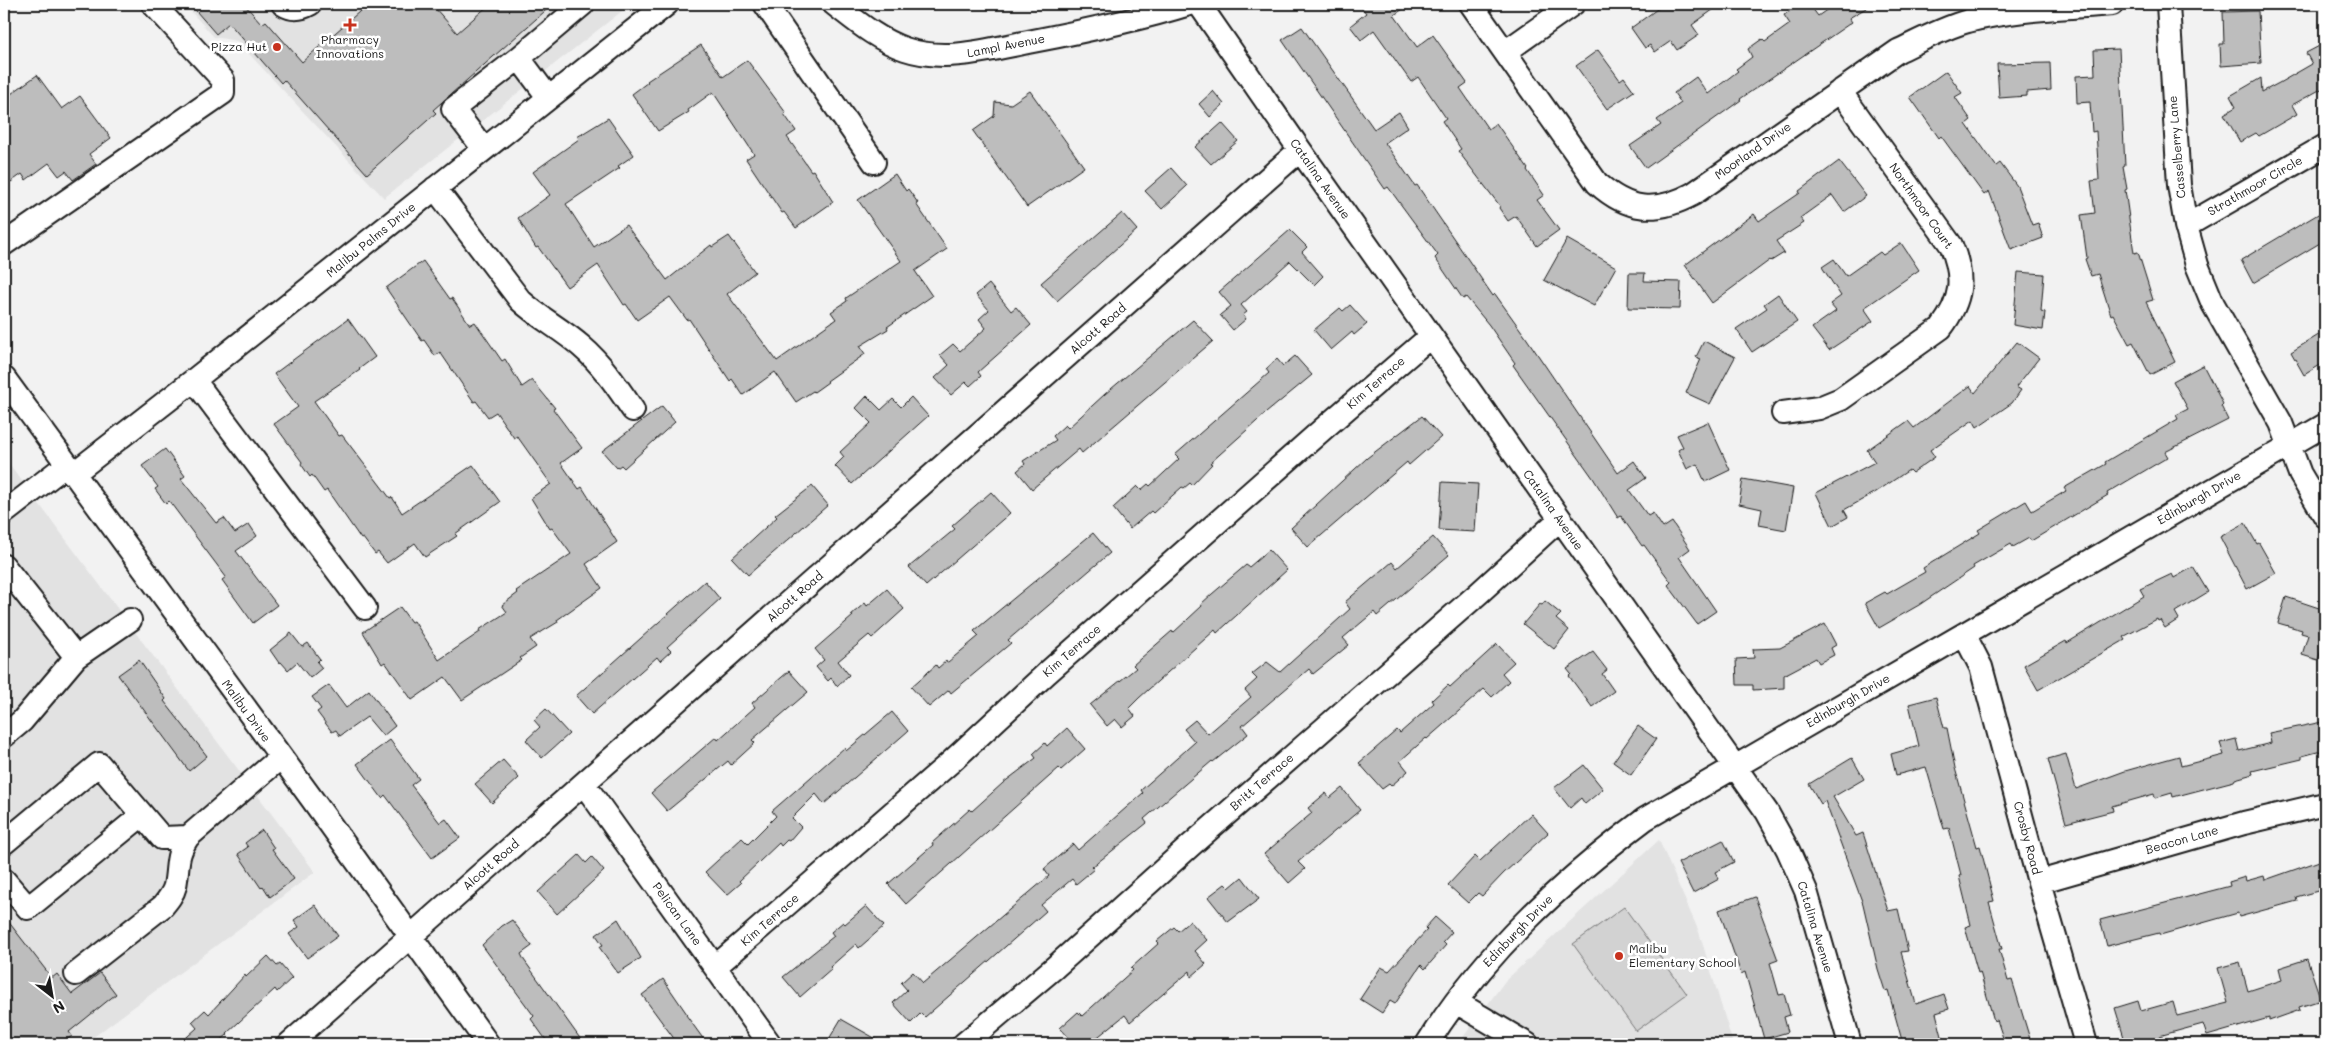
<svg xmlns="http://www.w3.org/2000/svg" width="2329" height="1048" font-family="Mali,sans-serif">
<style>
.built{fill:#e2e2e2}
.green{fill:#d2d2d2;stroke:#777}
.building{fill:#bdbdbd;stroke:#1c1c1c}
.lines{fill:none;stroke-linecap:round;stroke-linejoin:round}
.minor-casing{stroke:#1c1c1c;stroke-width:26}
.minor{stroke:#fff;stroke-width:22}
.poi-dot{fill:#c8321e;stroke:#fff;stroke-width:2}
.labels{text-anchor:middle;stroke-width:5;stroke-linejoin:round;paint-order:stroke}
.poi-label{font-size:12px;fill:#1c1c1c;stroke:#fff}
.street-label{font-size:12px;fill:#1c1c1c;stroke:#fff}
</style>
<rect width="100%" height="100%" fill="#f2f2f2"/>
<filter id="ink" filterUnits="userSpaceOnUse"><feTurbulence type="fractalNoise" baseFrequency=".02" numOctaves="2"/><feDisplacementMap in="SourceGraphic" scale="10" xChannelSelector="R" yChannelSelector="G"/><feConvolveMatrix kernelMatrix="1 2 1 2 8 2 1 2 1" color-interpolation-filters="sRGB"/></filter>
<g filter="url(#ink)">
<path class="built" d="M184,4h447l-247,194 -147,-157 -23,-4z
M4,457l311,415 -231,172h-80z
M1659,840l40,92 34,112h-275l47,-63z"/>
<path class="green" d="M1624,907l63,87 -51,37 -63,-87z"/>
<path class="building" d="M190,4h54l18,20 4,-3 36,41 66,-58h39l27,3 23,26 33,-29h63l-120,106 3,3 -69,61 -83,-94 -3,3 -52,-60 -13,11z
M1359,4h52l-17,11 23,32 16,-12 34,48 -7,5 28,41 8,-6 32,46 -1,1 17,25 -7,5 22,30 -22,16 -21,-30 -8,5 -9,-13 1,-2 -42,-55 3,-2 -19,-28 4,-3 -28,-41 -7,5 -37,-52 -13,10 -11,-14 16,-13z
M1664,4h57l-29,21 7,10 -22,15 -6,-9 -16,11 -5,-7 -5,3 -14,-20z
M1800,4h9l9,12 17,-12h38l-24,14 3,4 -112,77 1,1 -95,68 -16,-22 31,-21 -4,-5 24,-17 -7,-10 22,-16 12,17 30,-23 -2,-2 16,-12 -4,-8 14,-10 3,3 25,-18 -6,-9z
M2258,11l3,52 -40,3 -1,-22h4l-1,-32z
M1302,27l72,102 25,-17 9,15 -23,16 30,43 2,-1 76,111 2,-2 30,42 93,137 16,-12 12,17 -17,12 19,26 5,-3 10,15 9,-6 18,27 -11,8 37,54 -19,13 -29,-39 3,-3 -27,-37 -2,1 -21,-30 -3,2 -25,-40 -80,-113 2,-2 -26,-38 -23,-28 -3,2 -28,-41 3,-3 -50,-68 -3,2 -103,-149z
M2325,43v44l-33,18 5,9 -38,22 -3,-3 -16,9 -16,-28 12,-7 -6,-11 31,-18 1,14 17,-9 33,-19 -6,-11z
M701,45l22,32 24,-17 39,53 -2,1 12,17 -9,6 24,34 2,-1 20,32 -37,26 -12,-16 -2,1 -36,-54 8,-5 -41,-62 -25,18 1,2 -31,19 -26,-37 16,-12 -1,-1z
M2119,49l6,117 -2,1 4,22 -2,1 9,63 4,-1 15,48 -7,2 29,60 -25,13 -17,-33 -4,2 -16,-30 -2,1 -13,-41 -7,2 -6,-17 2,-1 -6,-43 14,-2 -4,-32 8,-1 -3,-49 -4,1 -2,-30 -13,1 -1,-27 19,-1 -1,-25z
M1598,50l22,30 4,-3 10,14 -27,18 -31,-43z
M2050,63l1,27 -24,2v4l-28,2 -2,-34z
M1946,71l16,22 -7,4 16,23 -5,4 30,42 4,-3 17,23 15,39 6,-2 5,15 -32,12 -22,-59 -5,4 -43,-59 -2,2 -29,-41z
M37,75l25,34 18,-13 31,42 -22,16 7,10 -23,16 -7,-9 -7,5 -10,-13 -23,17 -4,-6 -11,8 -7,-9v-74z
M1030,91l54,76 -57,40 -54,-76 21,-15 1,-14 16,2z
M1213,91l11,13 -14,13 -11,-13z
M608,118l26,37 -16,11 2,2 -54,36 28,43 32,-22 41,55 44,-35 1,2 17,-11 26,36 -28,22 50,67 59,-42 -5,-7 16,-11 -1,-3 55,-37 -43,-61 37,-26 11,17 2,-2 10,14 -2,1 31,45 -32,22 17,25 -45,31 1,2 -28,17 5,8 -38,27 1,1 -14,10 -1,-1 -17,11 -21,-30 -32,23 -11,-16 -2,2 -41,-62 -2,1 -17,-23 -33,23 -11,-16 -2,1 -26,-40 -31,22 -29,-40 -2,1 -18,-30 32,-23 -17,-23 46,-33 -2,-2z
M1222,123l16,18 -27,23 -16,-17z
M1839,161l27,35 -22,16 -12,-17 -32,23 4,5 -28,18 8,12 -13,8 -1,-1 -58,43 -27,-38 69,-51 5,7 41,-28 -1,-2z
M1171,168l16,18 -25,23 -17,-18z
M2325,210v30l-72,43 -12,-23z
M1122,213l15,17 -80,71 -16,-18z
M1290,230l17,17 -5,5 21,24 -9,9 -24,-24 -49,44 6,7 -4,3 3,4 -13,11 -13,-15 11,-9 -12,-14z
M1567,239l49,28 -22,39 -50,-26z
M1901,243l18,27 -55,38 9,13 -44,29 -17,-22 24,-17 -6,-7 11,-8 -19,-29 12,-8 12,17 34,-24 3,3z
M423,261l27,38 2,-1 18,27 5,-3 27,39 3,-2 17,28 10,-7 23,28 -2,1 29,39 -21,15 18,26 3,-2 35,55 -31,22 16,24 -45,32 1,2 -28,17 6,8 -16,11 2,2 -60,40 -17,-23 -33,23 -27,-38 -3,2 -19,-32 37,-25 11,15 3,-1 25,39 41,-28 -1,-2 28,-18 -5,-7 16,-12 -2,-2 55,-37 -19,-26 -2,1 -19,-31 20,-14 -34,-48 -3,2 -18,-26 -8,5 -12,-16 -2,1 -34,-50 -5,4 -11,-16 -2,1 -36,-53z
M2018,272l26,2 -3,37 4,1 -2,18 -30,-5z
M1629,273h16l-1,8 37,1 -1,27 -52,-1z
M989,284l22,27 5,-4 15,18 -53,47 3,4 -11,10 -4,-4 -15,13 -16,-17 14,-13 -9,-10 13,-11 7,7 26,-23 -7,-9 10,-9 -13,-15z
M1778,294l19,28 -45,30 -16,-23 31,-21 -3,-4z
M1350,305l17,19 -13,11 -2,-3 -21,18 -17,-20 26,-22 3,3z
M348,319l27,38 -16,12 1,1 -46,31 25,35 3,-1 48,63 2,-1 10,16 71,-48 27,37 -45,32 2,2 -32,21 -10,-14 -28,20 -9,-11 -3,2 -12,-16 -2,1 -34,-49 -3,2 -12,-17 -2,2 -9,-13 1,-2 -28,-38 24,-17 -24,-33z
M1193,320l20,21 -131,112 -3,-4 -47,40 -15,-18 8,-7 -2,-3 33,-21 -3,-4 12,-11 3,3 37,-34z
M2325,331v31l-21,13 -13,-23z
M1704,341l31,16 -25,47 -24,-11 15,-34 -5,-2z
M2017,342l22,16 -23,29 5,3 -9,13 -35,24 -4,-7 -43,30 5,7 -23,16 -3,-3 -33,22 -32,18 4,7 -16,9 -16,-33 59,-31 -8,-12 41,-29 6,7 56,-42 5,7z
M1295,356l17,19 -46,38 -56,50 2,1 -20,21 -2,-2 -6,5 -2,-1 -29,26 -2,-2 -21,18 -17,-21 24,-22 4,4 7,-6 2,2 29,-27 -4,-4 94,-82 -3,-4 11,-10 6,7z
M2203,365l20,39 -2,2 7,14 -63,32 3,5 -61,36 1,2 -77,46 -2,-3 -16,9 -2,-3 -38,22 1,2 -55,37 -40,23 -14,-25 20,-11 2,2 38,-22 -2,-4 57,-35 -2,-3 48,-29 6,10 34,-20 -2,-3 42,-24 -1,-2 73,-43 -2,-4 12,-6 -15,-28z
M867,396l14,14 12,-11 8,8 10,-10 17,19 -76,68 -17,-18 9,-9 -4,-5 31,-29 -15,-15z
M662,406l13,16 -51,46 -3,-3 -4,3 -15,-17z
M1422,416l19,21 -32,28 -2,-3 -99,85 -17,-19 76,-70z
M1708,422l22,48 -25,12 -8,-18 -10,5 -9,-19 5,-3 -6,-12z
M165,449l20,27 -4,3 35,44 8,-5 11,15 14,-9 8,12 -21,15 41,54 -24,18 -31,-43 4,-3 -57,-76 -3,3 -11,-15 3,-2 -16,-21z
M1743,479l50,9 -7,42 -27,-5 3,-16 -23,-5z
M1442,482l36,2 -3,48 -36,-2z
M812,486l16,19 -80,70 -16,-17 45,-41 -2,-2z
M991,492l19,21 -84,73 -17,-19 46,-38 -3,-3z
M2245,523l12,21 2,-1 17,30 -29,16 -27,-52z
M1093,533l17,20 -102,87 3,3 -60,50 -2,-3 -20,17 -18,-20 25,-22 2,3 8,-7 2,1 31,-26 -5,-5z
M1433,537l16,18 -72,61 -3,-4 -31,26 6,7 -36,29 -4,-5 -67,57 6,8 -35,28 -1,-1 -68,58 3,4 -55,44 2,2 -18,15 -4,-5 -31,26 5,6 -121,106 -4,-4 -10,10 -18,-20 14,-13 -6,-7 12,-11 10,11 126,-107 -5,-7 29,-25 5,6 65,-57 -2,-3 54,-48 -11,-13 11,-9 13,14 43,-37 -6,-7 12,-11 -5,-5 15,-12 13,10 70,-63 -5,-7 47,-40 5,6z
M1269,550l18,20 -70,63 -2,-3 -76,68 -10,10 6,8 -13,11 -7,-8 -8,7 -17,-21 46,-37 -3,-3 39,-34 1,2 29,-27 -1,-2 11,-10 34,-29 3,2z
M2193,567l15,25 -33,20 4,7 -14,9 -5,-8 -2,1 -1,-2 -34,18 2,3 -87,50 -14,-25 42,-24 1,2 77,-47 -4,-7 32,-15 2,4z
M705,581l15,18 -53,48 4,4 -11,10 -3,-4 -65,57 -16,-18z
M887,589l17,20 -32,29 -3,-3 -31,26 11,14 -12,11 -6,-8 -3,3 -12,-14 8,-7 -9,-11 38,-33 -2,-1 14,-12 2,3z
M2286,597l39,13v26l-7,24 -16,-5 6,-20 -7,-2 1,-3 -24,-7z
M1545,601l16,13 -5,5 13,11 -15,19 -31,-25 17,-20 2,1z
M1825,624l11,21 -5,3 3,7 -15,8 -3,-5 -32,17v13l-31,2v-5h-16l-1,-26 18,-1 -1,-9 27,-1z
M291,633l11,14 6,-4 12,16 -3,3 5,6 -12,10 -13,-16 -9,8 -7,-8 -2,1 -9,-13z
M1497,644l17,18 -12,11 7,8 -17,16 -8,-8 -57,50 -1,-1 -26,23 8,10 -17,15 -2,-2 -7,5 -23,-26 38,-33 3,3 34,-30 -2,-3 16,-15 2,2z
M1593,652l14,18 -5,4 12,17 -22,16 -23,-31 2,-2 -4,-5z
M139,660l27,39 -2,2 43,55 -18,15 -71,-96z
M789,671l19,21 -56,48 3,3 -24,22 -3,-4 -61,50 -16,-18 65,-56 2,3 37,-33 -3,-4z
M329,685l17,23 23,-18 26,36 -12,10 -16,-19 -27,19 -4,-6 -4,2 -15,-20 4,-3 -9,-12z
M1936,697l8,31h3l8,40 22,79 3,-1 14,55 -5,1 13,47h-3l9,32 4,-1 18,59 -19,5h-6l-8,-24 -3,1 -14,-49 -2,1 -13,-46 6,-2 -12,-49 2,-1 -12,-47 -5,1 -18,-62 -30,8 -5,-21 28,-8 -10,-42z
M546,709l23,25 -27,24 -16,-18 14,-13 -6,-7z
M892,712l16,19 -84,73 -8,-10 -24,24 9,9 -12,14 -2,-1 -6,6 -2,-3 -40,38 2,2 -14,12 -22,-23 37,-34 6,6 28,-28 -4,-5 15,-13 57,-50 2,3z
M2322,722l3,14v14l-23,6v3l-50,12 1,3 -18,5 -1,2 -61,16 -1,-4 -17,5 -1,-4 -42,12 1,5 -47,12 -18,-64 18,-5 10,35 49,-18 54,-15 2,10 43,-11 -4,-12 16,-4 3,12 32,-8 -2,-10z
M1638,726l18,13 -25,36 -18,-13z
M1067,728l18,21 -24,21 -2,-2 -153,136 -18,-20 45,-39 -1,-2 38,-34 2,2 31,-28 33,-25 -3,-4 12,-11 2,3z
M390,740l29,39 -8,6 29,38 6,-4 14,19 -28,20 -47,-63 -3,3 -25,-34z
M1852,758l12,21 -31,18 23,39 7,-3 25,78 10,-2 10,42 -7,1 15,52 28,-10 5,15 -13,4 8,31h-41l-15,-54 -3,1 -7,-22 -15,-65 -38,-103 -4,3 -12,-20z
M503,760l16,18 -27,25 -17,-19z
M1584,765l19,24 -18,15 -4,-6 -11,10 -16,-20z
M1342,788l18,22 -62,52 7,7 -16,14 -25,-29 48,-41 -4,-5 18,-15 4,5z
M1531,814l17,19 -44,40 -22,23 -4,-3 -10,10 -20,-18 27,-29 5,5z
M262,830l12,18 -2,1 22,30 -24,18 -7,-11 -2,2 -23,-34 10,-7 -3,-4z
M1723,840l11,22 -19,10 4,7 -26,14 -15,-30z
M579,855l7,8 6,-6 12,14 -47,43 -19,-22z
M2325,859v30l-29,8 1,4 -58,16 -1,-4 -78,22 -1,-2 -52,13 -7,-26 130,-34 -1,-4 16,-5 1,4 18,-5 1,4z
M1242,877l17,22 -31,23 -20,-25 17,-13 4,4z
M1755,897l23,63 -8,3 9,32 5,-1 6,21 -6,2 4,15 -24,7 -19,-67 -4,2 -22,-64z
M315,905l23,31 -31,22 -18,-24 10,-7 -5,-7z
M866,906l18,20 -25,22 -3,-4 -26,23 2,2 -32,28 -17,-20 51,-41 -3,-4 12,-10 2,2z
M4,916l48,62 5,-4 15,20 28,-21 16,21 -47,38 3,4 -11,8h-57z
M1435,917l17,15 -9,10 3,3 -21,24 -4,-4 -26,39 -5,-3 -8,12 -22,-14 21,-32 8,4 38,-41 -2,-2z
M618,919l23,39 -23,15 -19,-26 4,-2 -7,-10z
M512,920l20,26 -11,8 3,6 60,84h-35l-18,-25 3,-3 -14,-19 -38,-52 20,-19z
M1190,921l17,19 -12,11 11,13 -15,13 -1,-6 -60,51 -5,-7 -36,29h-14l-15,-16 18,-16 4,4 51,-46 -2,-2 28,-25 -2,-2 17,-14 4,4z
M268,956l9,10 3,-2 12,14 -15,14 -2,-3 -48,44 1,1 -11,10h-38l18,-16 -5,-6 13,-12 4,4 36,-39 1,2z
M2307,959l14,41 -22,7 1,3 -31,11v-3l-62,18 -4,-12 -44,12 1,4 -11,4h-23l-11,-36 23,-7 3,10 32,-9 4,14 51,-13 -10,-35 22,-6 8,29 34,-11 -3,-12z
M663,979l24,35 -1,1 21,29h-29l-36,-49z
M841,1019l44,25h-47l-9,-5z"/>
<g class="lines">
<g class="minor-casing">
<path id="minor" d="M283,4c9,6 18,5 27,0
M765,4l109,158
M834,4c22,17 44,36 71,45 41,14 86,0 128,-8 52,-10 105,-21 156,-37
M1199,4l101,146 467,662 21,38 18,41 44,153
M1471,4l126,179c31,28 59,31 96,11l205,-143c23,-11 45,-23 70,-30 47,-12 97,-13 144,-17
M2168,4l11,181 7,41 11,39 16,39 68,119 19,51 25,42
M1505,52l68,-48
M548,97l-29,-39 64,-54
M484,149l-31,-40 66,-51
M435,188l85,112c19,18 42,29 62,47 20,17 36,41 51,63
M2186,226l139,-80
M4,244l219,-151v-13l-70,-76
M4,378l308,421 176,245
M194,380l171,228
M1783,413l36,-5 22,-9 100,-71c21,-28 24,-50 10,-83l-111,-154
M73,474l121,-94 473,-376
M4,513l62,-48
M4,566l72,91
M1964,634l17,33 58,215 47,162
M4,736l18,-15 54,-64 54,-37
M584,784l186,260
M4,843l95,-79 63,74 26,-1
M4,880l24,28 114,-93
M2039,882l205,-59 81,-19
M715,967l237,-206 95,-88 276,-244 108,-93
M76,974l87,-68c5,-6 10,-12 12,-20 4,-21 0,-30 13,-49l93,-80
M1456,1002l71,42
M289,1044l1011,-894
M964,1044l90,-76 136,-122 289,-253 81,-74
M1427,1044c56,-90 134,-162 218,-225l680,-394"/>
</g>
<use href="#minor" class="minor"/>
</g>
</g>
<g class="poi-dot">
<path d="M347.5 17.5h5v5h5v5h-5v5h-5v-5h-5v-5h5z"/>
<circle cx="277" cy="47" r="5"/>
<circle cx="1619" cy="956" r="5"/>
</g>
<g class="labels">
<g class="poi-label">
<text x="350" y="44">Pharmacy<tspan x="350" dy="14">Innovations</tspan></text>
<text x="267" y="51" text-anchor="end">Pizza Hut</text>
<text x="1629" y="953" text-anchor="start">Malibu<tspan x="1629" dy="14">Elementary School</tspan></text>
</g>
<g class="street-label">
<text transform="translate(1006 46) rotate(-11)" y="4">Lampl Avenue</text>
<text transform="translate(2177 147) rotate(-95)" y="4">Casselberry Lane</text>
<text transform="translate(1753 151) rotate(-35)" y="4">Moorland Drive</text>
<text transform="translate(1320 179) rotate(55)" y="4">Catalina Avenue</text>
<text transform="translate(2255 186) rotate(-30)" y="4">Strathmoor Circle</text>
<text transform="translate(1921 206) rotate(55)" y="4">Northmoor Court</text>
<text transform="translate(371 240) rotate(-39)" y="4">Malibu Palms Drive</text>
<text transform="translate(1098 329) rotate(-41)" y="4">Alcott Road</text>
<text transform="translate(1376 383) rotate(-41)" y="4">Kim Terrace</text>
<text transform="translate(2199 498) rotate(-30)" y="4">Edinburgh Drive</text>
<text transform="translate(1553 510) rotate(55)" y="4">Catalina Avenue</text>
<text transform="translate(795 597) rotate(-41)" y="4">Alcott Road</text>
<text transform="translate(1072 651) rotate(-41)" y="4">Kim Terrace</text>
<text transform="translate(1848 701) rotate(-30)" y="4">Edinburgh Drive</text>
<text transform="translate(246 711) rotate(54)" y="4">Malibu Drive</text>
<text transform="translate(1262 782) rotate(-41)" y="4">Britt Terrace</text>
<text transform="translate(2027 838) rotate(75)" y="4">Crosby Road</text>
<text transform="translate(2182 840) rotate(-16)" y="4">Beacon Lane</text>
<text transform="translate(491 865) rotate(-41)" y="4">Alcott Road</text>
<text transform="translate(677 914) rotate(54)" y="4">Pelican Lane</text>
<text transform="translate(770 920) rotate(-41)" y="4">Kim Terrace</text>
<text transform="translate(1815 927) rotate(73)" y="4">Catalina Avenue</text>
<text transform="translate(1518 931) rotate(-46)" y="4">Edinburgh Drive</text>
</g>
</g>
<rect width="2329" height="1048" fill="none" stroke="#fff" stroke-width="20"/>
<rect x="10" y="10" width="2309" height="1028" fill="none" stroke="#1c1c1c" stroke-width="2" filter="url(#ink)"/>
<g transform="translate(52 996) rotate(149)" stroke="#ffffff" stroke-width="4" paint-order="stroke">
<path d="M0-4L9 19L0 12L-9 19Z" fill="#1c1c1c"/>
<text y="-8" font-size="14" font-weight="bold" text-anchor="middle" fill="#1c1c1c">N</text>
</g>
</svg>
